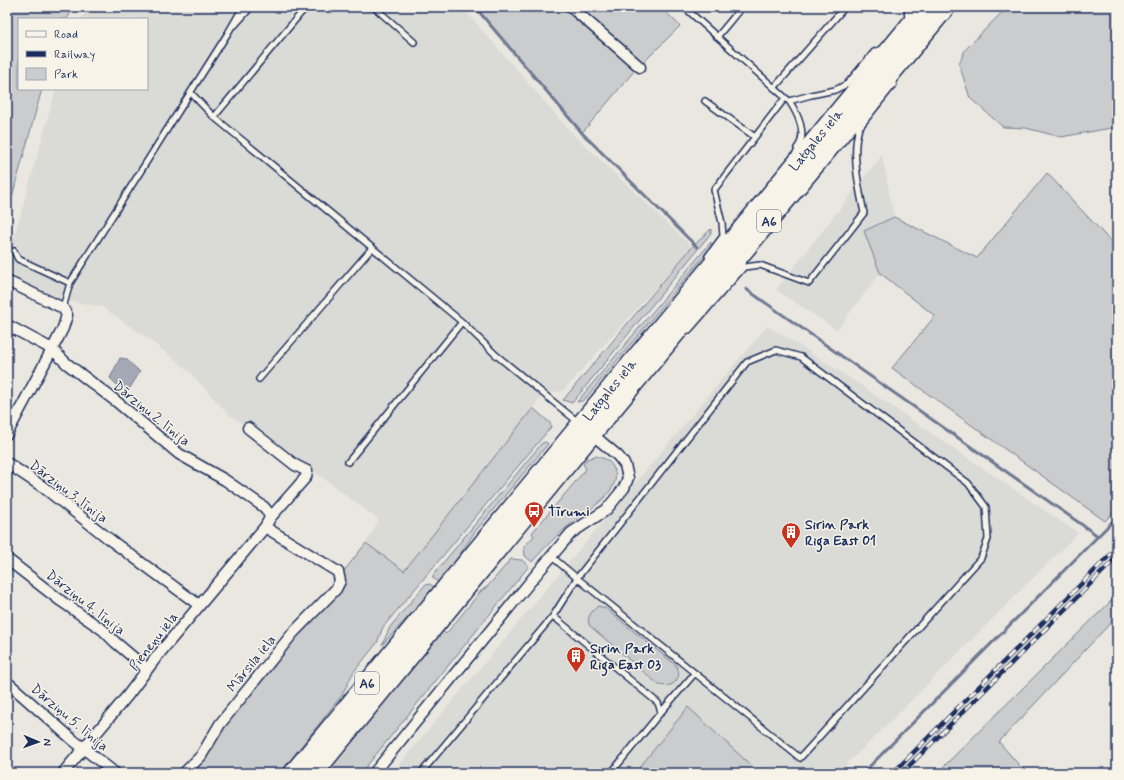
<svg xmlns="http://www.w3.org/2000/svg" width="1124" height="780" font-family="Mynerve,sans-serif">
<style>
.built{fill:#dadad6}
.green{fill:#cbcccd;stroke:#737e96}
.water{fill:#a3a8b4;stroke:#6d7892}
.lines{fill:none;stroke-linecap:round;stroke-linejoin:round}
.stream{stroke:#6d7892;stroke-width:3}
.lane-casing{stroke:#1b2f5e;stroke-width:8}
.street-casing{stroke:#1b2f5e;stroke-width:13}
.highway-casing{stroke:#1b2f5e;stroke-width:21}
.lane{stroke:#f7f3e8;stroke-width:5}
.street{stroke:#f7f3e8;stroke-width:10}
.highway{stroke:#f7f3e8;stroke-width:18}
.rail-casing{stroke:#1b2f5e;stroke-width:4.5}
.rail{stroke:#f7f3e8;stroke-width:3;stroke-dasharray:9;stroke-linecap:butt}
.labels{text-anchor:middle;stroke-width:3;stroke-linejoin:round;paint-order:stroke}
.shield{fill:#f7f3e8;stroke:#5d6a87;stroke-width:1}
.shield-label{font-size:13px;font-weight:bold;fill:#1b2f5e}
.street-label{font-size:14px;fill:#1b2f5e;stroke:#f7f3e8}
.poi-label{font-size:14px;font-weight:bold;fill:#1b2f5e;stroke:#f7f3e8;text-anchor:start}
</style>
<rect width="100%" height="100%" fill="#eae7e0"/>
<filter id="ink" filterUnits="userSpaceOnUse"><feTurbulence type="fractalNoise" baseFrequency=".025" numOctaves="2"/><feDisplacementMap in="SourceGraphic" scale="8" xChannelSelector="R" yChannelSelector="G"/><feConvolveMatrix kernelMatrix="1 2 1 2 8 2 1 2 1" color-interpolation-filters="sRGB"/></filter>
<g filter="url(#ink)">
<path class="built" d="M89,7h373l108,124 122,116 -129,144 -19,3 -140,177 -38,-28 13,-23 -68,-51 -83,-55 -39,-43 -43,-34 -44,-30 -20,-4 -17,-2 -49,-21 -8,-21 48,-170h91v-70h-66z
M882,155l12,62 -30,14 16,42 -43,57 -61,-40z
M767,326l20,11 78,51 213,145 -200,201 -41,39h-78l-71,-65 -53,65h-243z"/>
<path class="green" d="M7,7h67l-7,12h-48v70h23l-35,126z
M475,7h86l74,63 -53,63z
M577,7h84l19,19 -38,38z
M1007,7h110v120l-56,10 -35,-9 -23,-1 -33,-29 -11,-34 6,-14z
M1047,173l69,74 1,-1v263l-12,12 -213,-153 43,-52 -55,-43 -16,-42 30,-14 83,41z
M711,229v4l-139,170 -9,-3 129,-153z
M711,242v6l-125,150 -4,3 -5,1z
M533,408l17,15 1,2v2l-168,200 -6,16 -24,30 -11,22 -62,78h-95l181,-230 38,28z
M546,442l2,2 -74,89 -23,35 -12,15 -6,-5v-3l109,-132z
M595,456c10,2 15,4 19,13 10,22 -29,43 -42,54 -14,11 -28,25 -40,39l-7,-6 -1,-9 10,-11 -2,-3 54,-64 -3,-5 4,-5z
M511,559l11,1 7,6 -168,207h-36l117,-142 4,3 35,-43 7,-5z
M430,584l5,4 -53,57 8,-18 35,-42z
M1117,595v21l-118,126 27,31h-89z
M598,606l7,2 72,58 2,8c-3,11 -9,13 -20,11l-69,-59c-5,-8 2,-15 8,-20z
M688,707l71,66h-124z"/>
<path class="water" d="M120,358l6,1 14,13 -14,22 -16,-16z"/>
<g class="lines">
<path class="stream" d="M475,7l107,126 115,114
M746,289l352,247
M863,773l254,-256"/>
<g class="lane-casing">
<path id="lane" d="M374,7l40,35
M684,7l105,94c9,13 19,34 8,47
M907,7l1,13
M235,25l16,-18
M717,37l25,-30
M774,88l71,-81
M191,93l23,24 28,23 220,182 34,33 82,67
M705,101l50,36
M789,101l22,-6 24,-5 12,-6 27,-32 8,-3
M214,117l92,-110
M14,251l4,8 52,24
M708,256l15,-20 -1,-13 -8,-33 71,-92
M63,308l7,-25 158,-250 15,-26
M689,330l55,-63 16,-2 49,18 55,-70c-5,-25 -13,-59 -5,-85l35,-44
M259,379l113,-131
M348,462l114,-140
M551,556l26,22 223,180 181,-200 7,-19 -2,-32 -18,-24 -167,-126 -25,-7 -29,12 -170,216 -24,38
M661,712l34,-39
M421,773l132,-157 105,87 3,9 -50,61"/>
</g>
<g class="street-casing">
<path id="street" d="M571,7l69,60
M7,281l56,27 4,7 -4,13 -6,12 -50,94
M7,325l45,24 14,14 51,39 62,52 46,26 39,27 4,5 2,6 -5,9 -107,128 -30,40 -65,78
M248,428l47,37 12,6 -1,6 -36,41
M7,463l36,24 70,55 86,63
M7,559l54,42 42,29 12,12 32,27
M7,682l66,58 42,33
M184,773l17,-17 19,-32 73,-91 43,-44 4,-8 -2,-9 -73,-45
M374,773l165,-202 32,-38 35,-23 18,-22 4,-10 -3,-13 -7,-9 -26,-22"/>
</g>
<g class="highway-casing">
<g id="highway">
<path id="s1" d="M293,773l632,-766"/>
<path d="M314,773l278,-339 354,-427"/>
</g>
</g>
<use href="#lane" class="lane"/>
<use href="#street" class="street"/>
<use href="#highway" class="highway"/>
<g class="rail-casing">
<path id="rail" d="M893,773l224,-225
M902,773l215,-216"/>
</g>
<use href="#rail" class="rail"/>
</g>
</g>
<defs>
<g id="bus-pin" transform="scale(1)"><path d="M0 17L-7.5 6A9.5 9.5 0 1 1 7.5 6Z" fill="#c8321e" stroke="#f7f3e8"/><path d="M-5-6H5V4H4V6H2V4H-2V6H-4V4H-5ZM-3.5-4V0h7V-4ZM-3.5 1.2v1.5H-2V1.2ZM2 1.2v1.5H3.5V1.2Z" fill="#fff"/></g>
<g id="building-pin" transform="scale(1)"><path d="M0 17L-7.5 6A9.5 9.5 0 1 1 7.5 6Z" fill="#c8321e" stroke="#f7f3e8"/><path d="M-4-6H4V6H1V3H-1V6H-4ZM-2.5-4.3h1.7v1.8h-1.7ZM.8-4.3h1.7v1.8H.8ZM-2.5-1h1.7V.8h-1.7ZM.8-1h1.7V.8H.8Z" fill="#fff"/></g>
</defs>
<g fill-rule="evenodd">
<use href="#bus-pin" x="534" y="511"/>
<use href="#building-pin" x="791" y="532"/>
<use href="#building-pin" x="576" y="656"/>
</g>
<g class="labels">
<g class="shield">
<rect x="757" y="210" width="24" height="22" rx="3"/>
<rect x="355" y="672" width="24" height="22" rx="3"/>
</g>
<g class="shield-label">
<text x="769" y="226">A6</text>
<text x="367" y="688">A6</text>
</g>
<g class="street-label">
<text dy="5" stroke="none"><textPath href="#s1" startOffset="821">Latgales iela</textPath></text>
<text dy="5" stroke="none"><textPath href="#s1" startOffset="497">Latgales iela</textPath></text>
<text transform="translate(152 413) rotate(39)" y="5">Dārziņu 2. līnija</text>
<text transform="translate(69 491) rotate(37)" y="5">Dārziņu 3. līnija</text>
<text transform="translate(86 602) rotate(38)" y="5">Dārziņu 4. līnija</text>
<text transform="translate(153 641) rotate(-52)" y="5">Pieneņu iela</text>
<text transform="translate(251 663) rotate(-51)" y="5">Mārsila iela</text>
<text transform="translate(70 717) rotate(40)" y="5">Dārziņu 5. līnija</text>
</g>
<g class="poi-label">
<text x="548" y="516">Tīrumi</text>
<text x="805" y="529">Sirin Park<tspan x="805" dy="16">Riga East 01</tspan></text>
<text x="590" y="653">Sirin Park<tspan x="590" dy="16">Riga East 03</tspan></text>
</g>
</g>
<rect width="1124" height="780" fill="none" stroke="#f7f3e8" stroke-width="24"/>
<rect x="12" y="12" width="1100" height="756" fill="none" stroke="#1b2f5e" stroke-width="1.5" filter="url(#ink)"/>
<rect x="18" y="18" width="130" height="72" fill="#f7f3e8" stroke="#9fa5b1"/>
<rect x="26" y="31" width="20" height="6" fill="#f7f3e8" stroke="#9fa5b1"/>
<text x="54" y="38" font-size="12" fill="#1b2f5e">Road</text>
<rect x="26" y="51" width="20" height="6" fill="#1b2f5e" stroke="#9fa5b1"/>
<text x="54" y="58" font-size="12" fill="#1b2f5e">Railway</text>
<rect x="26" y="68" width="20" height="12" fill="#cbcccd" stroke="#9fa5b1"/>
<text x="54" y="78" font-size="12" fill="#1b2f5e">Park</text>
<g transform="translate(38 742) rotate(92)" stroke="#f7f3e8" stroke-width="3" paint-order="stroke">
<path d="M0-3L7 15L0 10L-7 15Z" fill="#1b2f5e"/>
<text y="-6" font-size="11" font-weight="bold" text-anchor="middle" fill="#1b2f5e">N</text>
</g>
</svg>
